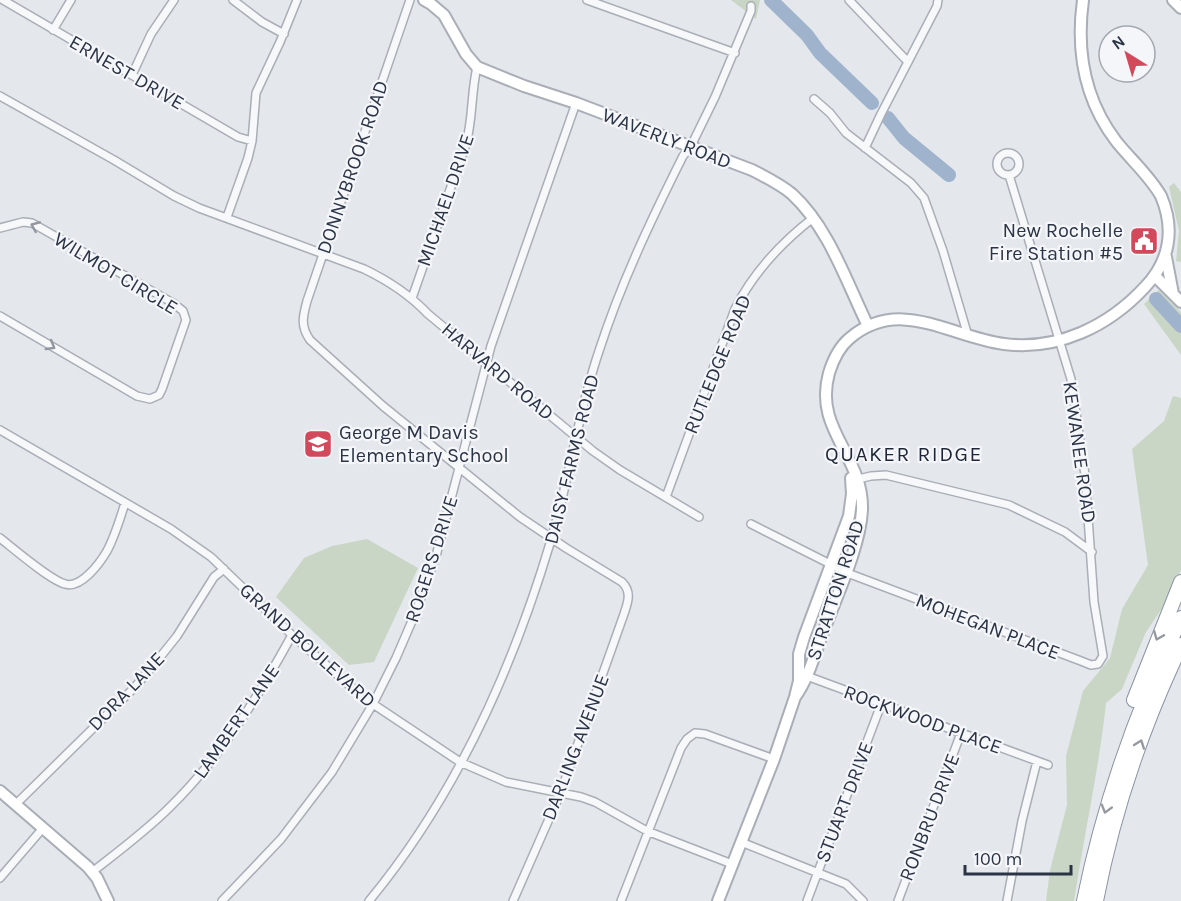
<svg xmlns="http://www.w3.org/2000/svg" width="1181" height="901" font-family="Karla,sans-serif">
<style>
.green{fill:#c9d6c5}
.lines{fill:none;stroke-linecap:round;stroke-linejoin:round}
.river{stroke:#9fb4cc;stroke-width:14}
.street-casing{stroke:#a9aeb7;stroke-width:10}
.secondary-casing{stroke:#a9aeb7;stroke-width:14}
.highway-casing{stroke:#8b94a3;stroke-width:16}
.street{stroke:#f7f8fa;stroke-width:7}
.secondary{stroke:#fff;stroke-width:10}
.highway{stroke:#fff;stroke-width:14}
.oneway{stroke:#9196a0}
.oneway2{stroke:#959aa2}
.labels{text-anchor:middle;stroke-width:4.5;stroke-linejoin:round;paint-order:stroke}
.street-label{font-size:20px;fill:#2b3445;stroke:#f4f6f9}
.poi-label{font-size:20px;fill:#2b3445;stroke:#f4f6f9;text-anchor:end}
.neighbourhood-label{font-size:21px;letter-spacing:1.5px;fill:#1d2536;stroke:#f4f6f9}
</style>
<rect width="100%" height="100%" fill="#e4e7ec"/>
<path class="green" d="M731,0h29l-4,19z
M1174,183l7,9v70l-5,-1 3,-30 -10,-44z
M1159,290l22,22v43l-37,-51z
M1173,396l8,2v172l-12,28 -23,34 -24,57 -16,14c-7,66 -22,132 -32,198h-28l4,-31 17,-65 -1,-49 17,-65 27,-33 12,-49 26,-44 -16,-116 32,-28z
M367,539l51,29 -44,94 -25,3 -73,-68 28,-39 28,-12z"/>
<g class="lines">
<path class="river" d="M771,0l36,35 13,18 52,50
M888,118l16,20 45,37
M1156,299l25,27"/>
<g class="street-casing">
<path id="street" d="M3,0l235,137 14,4
M233,0l29,22 22,12
M410,0l-103,301c-4,15 -7,25 3,39l73,66 137,111 46,31 56,34c10,10 6,20 2,32l-64,180 -47,107
M587,0l148,53
M849,0l59,62
M53,30l18,-30
M132,75l19,-41 23,-34
M0,96l114,64 60,36 25,12 165,61c25,12 45,25 64,45l165,137 27,19 79,47
M814,99l16,14 16,20 65,50 13,15 19,53 25,85
M865,148l16,-34 56,-108 1,-6
M997 164a11 11 0 1 1 22 0a11 11 0 1 1-22 0Z
M227,217l21,-59 4,-17 4,-48 24,-51 17,-42
M0,228l23,-6 9,1 141,80 10,8 3,9 -24,69 -3,6 -9,4 -13,-3 -137,-80
M412,298l54,-154c7,-25 5,-52 11,-77
M0,430l171,99 40,28 81,78 57,50 24,19 87,58 46,20 75,15 14,5 52,29 85,33
M854,480l17,-4 15,-1 123,30 56,27 27,20
M666,497l69,-188c18,-36 46,-66 78,-91
M751,524l99,50 231,87 10,4 7,-1 5,-8 -9,-54 -9,-127 -14,-96 -62,-204
M0,538c14,11 50,42 65,46 16,5 35,-21 42,-33 8,-15 13,-32 18,-48
M804,675l244,90
M16,804l118,-116 23,-27 20,-25 37,-59 10,-8
M741,842l105,42 17,17
M92,872c27,-21 54,-41 78,-65 51,-50 88,-110 122,-172
M0,878l43,-50
M222,901l59,-62 51,-67 41,-68 23,-46 19,-44 21,-58 55,-210 85,-243
M369,901c86,-104 144,-233 182,-361 19,-63 27,-128 48,-189 22,-68 52,-131 84,-195l8,-10 24,-49 36,-86v-5
M621,901l60,-153 6,-9 8,-6 10,1 69,25
M807,901l75,-199
M898,901l63,-168
M1007,901l15,-80 15,-60"/>
</g>
<g class="secondary-casing">
<path id="secondary" d="M424,0l7,4 13,11 22,39 11,13 47,19 52,17 176,67c14,7 28,14 40,24 37,34 54,87 76,132
M1173,0l8,8
M1166,257l7,37
M1155,276l26,26
M795,697c14,-19 20,-45 29,-67 13,-35 36,-83 38,-120 2,-54 -49,-80 -33,-137 4,-13 10,-26 21,-35 50,-42 100,-1 154,6 54,7 105,-18 141,-57 25,-26 30,-58 16,-91 -12,-21 -30,-36 -45,-55 -32,-42 -40,-90 -33,-141
M0,791l88,76 9,11 11,23
M718,901l56,-142 21,-62 4,-16v-27l5,-17 45,-121 3,-22 -1,-16"/>
</g>
<g class="highway-casing">
<path id="highway" d="M1134,700l47,-118
M1084,901c20,-99 53,-192 97,-283
M1096,901c17,-89 46,-174 85,-256"/>
</g>
<use href="#street" class="street"/>
<use href="#secondary" class="secondary"/>
<use href="#highway" class="highway"/>
</g>
<defs><path id="oneway-chevron" d="M-2-3.5L2.5 0L-2 3.5" fill="none" stroke-width="1.6" stroke-linecap="round" stroke-linejoin="round" transform="scale(1.5)"/></defs>
<g class="oneway">
<use href="#oneway-chevron" transform="translate(35 226) rotate(-157)"/>
<use href="#oneway-chevron" transform="translate(51 346) rotate(30)"/>
</g>
<g class="oneway2">
<use href="#oneway-chevron" transform="translate(1158 636) rotate(112)"/>
<use href="#oneway-chevron" transform="translate(1140 744) rotate(-70)"/>
<use href="#oneway-chevron" transform="translate(1106 809) rotate(106)"/>
</g>
<defs>
<g id="civic-square" transform="scale(1.5)"><rect x="-9" y="-9" width="18" height="18" rx="4" fill="#d1495b" stroke="#f4f6f9"/><path d="M-.6-6.5H3V-4.5H.6V-3L4-1V1h2V6H-6V1h2V-1L-.6-3ZM-1.2 2.5V6h2.4V2.5Z" fill="#fff"/></g>
<g id="school-square" transform="scale(1.5)"><rect x="-9" y="-9" width="18" height="18" rx="4" fill="#d1495b" stroke="#f4f6f9"/><path d="M0-5L7-2L0 1L-7-2ZM-4 1L0 2.5L4 1V4Q0 6-4 4Z" fill="#fff"/></g>
</defs>
<g fill-rule="evenodd">
<use href="#civic-square" x="1144" y="241"/>
<use href="#school-square" x="318" y="444"/>
</g>
<g class="labels">
<g class="street-label">
<text transform="translate(127 72) rotate(30)" y="7">ERNEST DRIVE</text>
<text transform="translate(667 138) rotate(21)" y="7">WAVERLY ROAD</text>
<text transform="translate(352 167) rotate(-71)" y="7">DONNYBROOK ROAD</text>
<text transform="translate(445 200) rotate(-71)" y="7">MICHAEL DRIVE</text>
<text transform="translate(116 273) rotate(31)" y="7">WILMOT CIRCLE</text>
<text transform="translate(717 364) rotate(-68)" y="7">RUTLEDGE ROAD</text>
<text transform="translate(498 371) rotate(40)" y="7">HARVARD ROAD</text>
<text transform="translate(1080 452) rotate(82)" y="7">KEWANEE ROAD</text>
<text transform="translate(571 459) rotate(-76)" y="7">DAISY FARMS ROAD</text>
<text transform="translate(431 559) rotate(-72)" y="7">ROGERS DRIVE</text>
<text transform="translate(835 590) rotate(-72)" y="7">STRATTON ROAD</text>
<text transform="translate(988 626) rotate(21)" y="7">MOHEGAN PLACE</text>
<text transform="translate(308 645) rotate(42)" y="7">GRAND BOULEVARD</text>
<text transform="translate(126 691) rotate(-46)" y="7">DORA LANE</text>
<text transform="translate(923 719) rotate(20)" y="7">ROCKWOOD PLACE</text>
<text transform="translate(236 721) rotate(-55)" y="7">LAMBERT LANE</text>
<text transform="translate(575 747) rotate(-69)" y="7">DARLING AVENUE</text>
<text transform="translate(844 802) rotate(-69)" y="7">STUART DRIVE</text>
<text transform="translate(929 817) rotate(-69)" y="7">RONBRU DRIVE</text>
</g>
<g class="poi-label">
<text x="1123" y="237">New Rochelle<tspan x="1123" dy="23">Fire Station #5</tspan></text>
<text x="339" y="439" text-anchor="start">George M Davis<tspan x="339" dy="23">Elementary School</tspan></text>
</g>
<g class="neighbourhood-label">
<text x="904" y="461">QUAKER RIDGE</text>
</g>
</g>
<g transform="translate(1127 54) rotate(323)"><circle r="28" fill="#f4f6f9" stroke="#a4a8b1" stroke-width="1.5"/>
<path d="M0-4.5L10 22L0 15L-10 22Z" fill="#d1495b"/>
<text y="-9" font-size="16" font-weight="bold" text-anchor="middle" fill="#2b3445">N</text>
</g>
<path d="M965 865v9h106v-9" fill="none" stroke="#2b3445" stroke-width="3"/>
<text x="974" y="865" font-size="18" fill="#2b3445" stroke="#f4f6f9" stroke-width="4.5" paint-order="stroke">100 m</text>
</svg>
